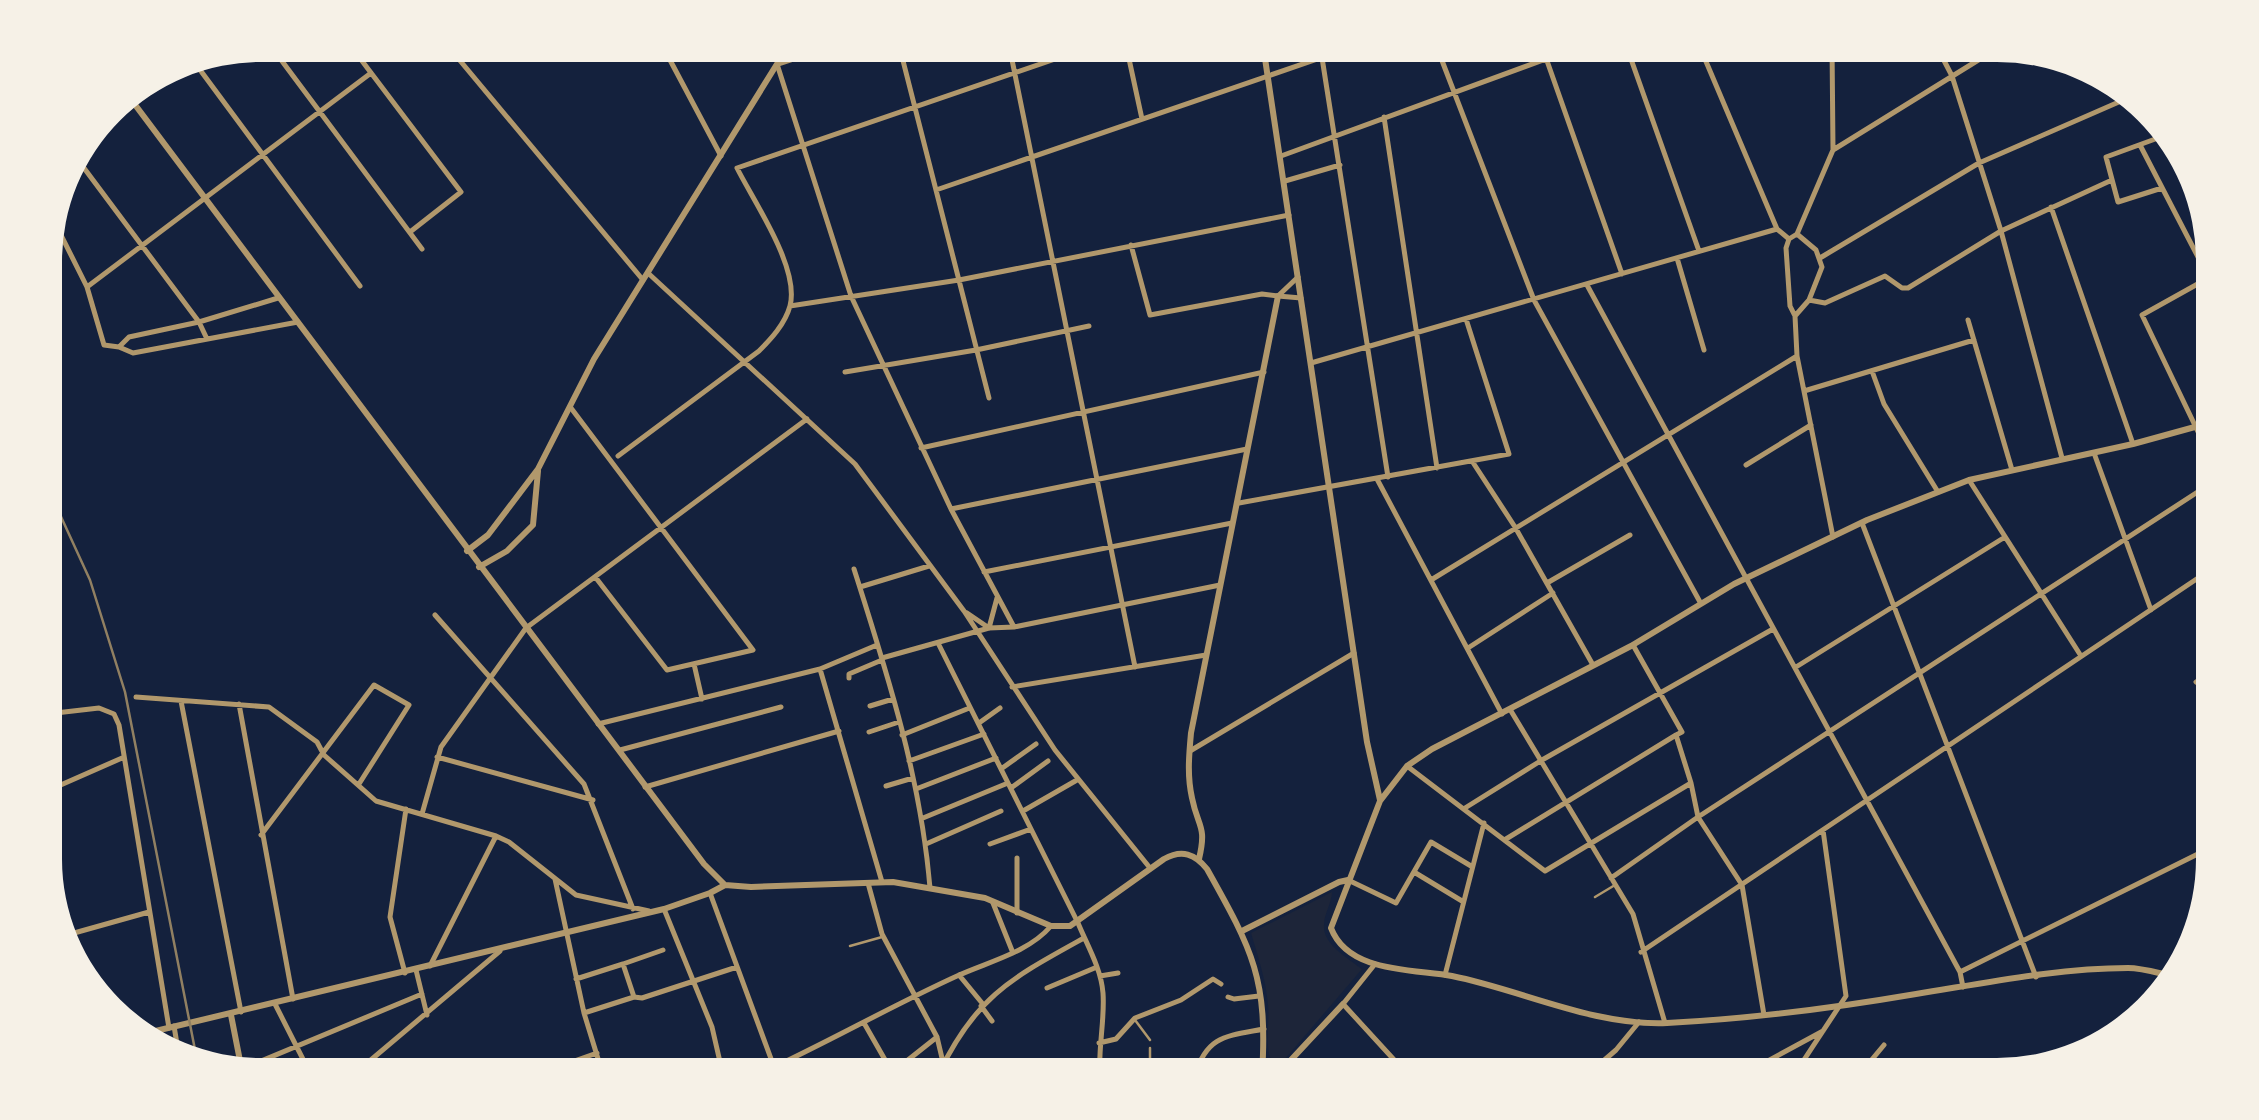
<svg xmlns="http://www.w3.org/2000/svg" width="2259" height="1120" font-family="Rubik,sans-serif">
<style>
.green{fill:#1d2539}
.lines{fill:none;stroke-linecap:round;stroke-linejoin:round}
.service{stroke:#b1986c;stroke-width:2.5}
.minor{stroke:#b1986c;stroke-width:5}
.tertiary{stroke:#b1986c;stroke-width:6}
.rail{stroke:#918062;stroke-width:2.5}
</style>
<rect width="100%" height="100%" fill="#14213d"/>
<path class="green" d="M1332,892c0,10 -8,22 -8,33 -2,19 25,34 38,44l-77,90 -13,3c-8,-16 -2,-39 -4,-57 -2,-25 -10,-48 -17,-72z"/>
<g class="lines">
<path class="service" d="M1595,897l20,-12
M850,946l32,-9
M1135,1020l15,20
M1145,1075l5,-15v-12"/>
<path class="minor" d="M270,45l152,204
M350,45l111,147 -51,40
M447,45l196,235
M662,45l59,111
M788,45l-11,19 74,232 100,213 63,118
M899,45l90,353
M1009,45l126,622
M1126,45l16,74
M1320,45l68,432
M1436,45l98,255 166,302
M1626,45l73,206
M1699,45l78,184 12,10
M1936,45l16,31 49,155 61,227
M1546,58l76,216
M192,59l168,227
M1384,117l53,351
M2140,145l72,139
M1833,150l168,-104
M75,156l124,166 8,17
M1281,156l303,-111
M1285,181l55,-16
M2162,188l-44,14 -12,-45 63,-23
M936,190l422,-145
M2051,207l82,237
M53,219l34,68 17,58 15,2
M1797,234l19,16 6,17 -13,33 -14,16 -5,-10 -4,-58 3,-9 8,-5 36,-84 -1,-105
M1131,245l19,70 112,-21 16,2
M1677,258l27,92
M1820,258l159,-95 149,-65
M648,273l207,191 109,147 91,139 95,118
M2212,276l-70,39 71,148
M1298,277l-20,19 23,2
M1587,285l373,687 3,15
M87,287l284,-214
M278,298l-79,24 -70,15 -10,10 14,6 165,-31
M1809,300l16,3 60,-27 17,12h6l93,-57 111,-51
M790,306l169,-26 330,-65
M1795,316l2,40 36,181
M1968,320l44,150
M1311,363l466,-134
M1872,371l12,33 54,88
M845,372l131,-22 113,-24
M1804,391l170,-51
M571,408l182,242 -86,20 -71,-92
M921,448l343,-76
M2094,453l57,157
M618,456l141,-105c12,-12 26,-27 31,-45 10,-38 -36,-104 -53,-138l359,-123
M1472,461l43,66 78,138
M1746,465l65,-40
M1377,479l125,235
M1969,480l112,176
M1239,503l270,-49 -43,-135
M951,509l296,-60
M1862,523l174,454
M854,569c33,104 67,209 76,319
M984,572l248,-49
M1431,580l366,-224
M1547,583l83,-48
M860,587l69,-21
M967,613l22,15
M435,615l149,169 49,125
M989,628l8,-30
M938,643l140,280c9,22 23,45 25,70 2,27 -5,54 -3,82
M1633,645l49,87 -6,3 15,48
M1468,648l85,-55
M882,658l107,-30 25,-1 206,-42
M694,664l8,35
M1796,667l209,-130
M820,669l62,213
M849,678v-4l33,-14
M2196,682l17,-11
M1012,687l194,-32
M136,697l133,10 48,35 7,13 52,46 120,35 13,6 67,53 73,16
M181,701l60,311
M239,704l54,295
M870,706l23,-7
M1511,711l122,203 32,109
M47,714l52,-6 15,6 5,11 50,303
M979,723l21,-15
M598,724l222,-55 57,-24
M869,732l30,-10
M902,735l65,-26
M620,750l161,-43
M1190,751l164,-98
M437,757l156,43
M909,761l75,-27
M1407,766l138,105 146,-88 7,34 -87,61
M1001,769l35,-25
M886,786l27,-8
M645,787l194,-56
M1011,788l37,-27
M916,789l80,-31
M47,791l75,-33
M1465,808l77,-48 231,-131
M1023,811l54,-31
M422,814l19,-67 85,-119 281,-209
M923,818l85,-35
M261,835l113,-150 35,20 -50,79
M1506,839l170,-104
M926,844l75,-33
M990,844l41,-15
M1414,872l48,29
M555,879l29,134 19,62
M1348,880l48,23 35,-61 40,24
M868,883l14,51 55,103 9,38
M710,893l67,182
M993,903l20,50
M664,909l48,118 11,48
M2202,910l12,-64
M1017,913v-55
M67,935l82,-23
M1641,952l572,-384
M623,964l40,-14
M1375,964l-32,40 65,71
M430,966l66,-130
M416,970l11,45
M1960,972l254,-126
M405,973l-15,-56 16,-108
M959,975l23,28
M1445,975l39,-152
M1100,976l18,-3
M576,979l47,-15 11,33
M1047,988l50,-21
M1228,997l6,2 25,-3
M275,1004l36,71
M981,1006l11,15
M584,1013l50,-16 8,1 95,-31
M1764,1015l-22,-130 -44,-68 515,-335
M864,1023l28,49
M174,1026l5,30
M1099,1043l17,-4 19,-21 46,-18 32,-21 8,5
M1800,1067l9,8
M242,1069l180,-75
M353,1075l147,-124
M552,1075l11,-10 34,-12
M757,1075c68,-31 132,-68 200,-99 30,-14 71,-23 94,-50
M889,1075l48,-38
M938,1075c38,-79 72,-96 146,-137
M1195,1075c12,-40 32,-39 69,-46
M1587,1075l29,-25 23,-28
M1742,1075l81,-44
M1794,1075l52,-79 -23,-166
M1859,1075l25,-30"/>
<path class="tertiary" d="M1263,45l104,697 13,58
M127,94l577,770 21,21
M467,551l21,-16 50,-66 56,-110 183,-295 58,-19
M479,567l28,-16 26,-26 5,-54
M1199,859c8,-34 -1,-31 -7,-61 -5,-22 -3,-43 -1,-65l87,-437
M725,885l26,2 142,-5 92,16 66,28h19l94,-67c18,-10 31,-5 43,10 46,82 61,110 55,206
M1242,931l97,-49 9,-2
M2172,976c-14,-3 -30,-8 -44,-8 -70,0 -143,15 -212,26 -82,14 -166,25 -249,29 -74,3 -145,-33 -215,-47 -39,-7 -104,-3 -121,-48l49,-127 27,-35 25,-17 199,-103 103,-62 133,-64 102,-40 164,-36 80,-22
M231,1015l11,56
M143,1034l521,-125 46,-16 15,-8
M1277,1075l66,-71"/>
<path class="rail" d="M46,484l44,96 35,112 72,368"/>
</g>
<path d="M0 0H2259V1120H0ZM261 62H1997A199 199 0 0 1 2196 261V859A199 199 0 0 1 1997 1058H261A199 199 0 0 1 62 859V261A199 199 0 0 1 261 62Z" fill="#f6f1e7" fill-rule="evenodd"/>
</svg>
